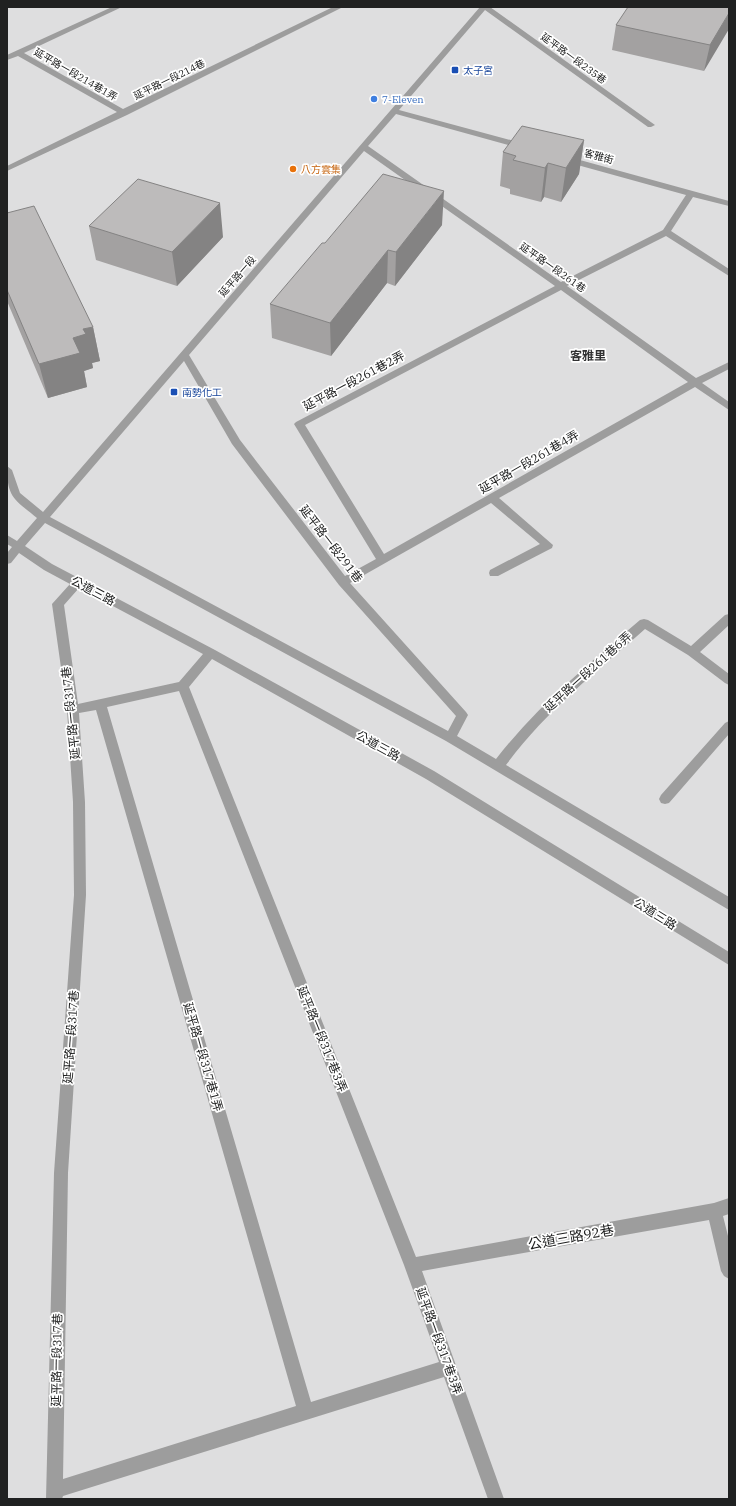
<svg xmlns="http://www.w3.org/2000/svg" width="736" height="1506" font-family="'IBM Plex Serif','Noto Sans TC',serif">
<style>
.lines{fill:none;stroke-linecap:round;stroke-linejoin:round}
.minor{fill:#9d9d9d;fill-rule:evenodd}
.wall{fill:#a3a1a1}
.shaded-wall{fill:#848383}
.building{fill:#bdbbbb;stroke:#848383}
.transit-dot{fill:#1a4fb4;stroke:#fff;stroke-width:1.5}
.shop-dot{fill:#3f7fe0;stroke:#fff;stroke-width:1.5}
.food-dot{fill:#e8710a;stroke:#fff;stroke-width:1.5}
.labels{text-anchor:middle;stroke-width:3.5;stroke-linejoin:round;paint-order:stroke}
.far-street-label{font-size:10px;fill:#202121;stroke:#fff}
.far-transit-label{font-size:10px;fill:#164399;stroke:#fff;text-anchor:start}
.far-shop-label{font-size:10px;fill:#366cbe;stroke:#fff;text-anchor:start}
.far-food-label{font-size:10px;fill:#c56008;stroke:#fff;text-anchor:start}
.far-quarter-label{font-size:12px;font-weight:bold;fill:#313132;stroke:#fff}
.street-label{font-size:12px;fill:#202121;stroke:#fff}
.near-street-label{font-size:14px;fill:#202121;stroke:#fff}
</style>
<rect width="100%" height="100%" fill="#dededf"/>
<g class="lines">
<path class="minor" d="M112,7h10l-98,46 99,56 210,-102h10l-216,108 -120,56v-5l110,-54 -99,-56 -11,4v-5z
M480,7h10l165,118 -4,2h-3l-163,-117 -86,100 130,35v4h-6l-127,-35 -28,32 193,136 102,-52 23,-35 -123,-34v-4h6l160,44v5l-36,-9 -22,34 58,38v7l-63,-40 -99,50 129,92 33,-16v7l-27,14 27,19v8l-34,-23 -196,111 54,47 -1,3 -54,28h-8l-1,-3 1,-3 50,-26 -49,-41 -141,80 116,129 2,3 -11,21 39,23c41,-53 93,-95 144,-139l4,-1 4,1 43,26 34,-31 4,-1v11l-29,27 29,22v11l-4,-2 -37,-28 -43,-26c-49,43 -100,83 -139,136l223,132v13l-283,-169 -401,-218 -20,23 27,18 163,86 219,121 295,181v13l-303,-186 -214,-120 -23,28 227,570 298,-54 15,-5v16l-6,2 6,24v39l-5,-3 -3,-5 -12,-51 -287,51 82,228h-16l-44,-122 -381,119 -1,3h-16l8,-326 20,-278 -1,-93 -6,-92 -15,-106 18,-20 -26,-14 -25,-17 -8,10 -4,1v-11l5,-6 -5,-3v-9l10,6 20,-23c-23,-19 -30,-20 -30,-52l5,4 8,23 23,19zM364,151l191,135 -259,136 -2,2 82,135 -31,17 -105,-136 -51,-85zM561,290l127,92 -304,172 -79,-129zM184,361l48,83 107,141 117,131 -8,15 -398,-214zM79,588l124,66 -24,28 -101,22 -14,-99zM179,691l225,574 35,97 -128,40 -204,-695zM96,710l200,696 -233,73 5,-306 18,-278 -1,-93 -6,-89z
M729,721v13l-60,69 -4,1 -4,-1 -2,-4 2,-4 64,-72z"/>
</g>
<path class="wall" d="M729,7l-25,64 -92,-21 4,-25z
M584,140l-5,34 -18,28 -17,-5 -3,5 -31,-8v-5l-10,-3 3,-34z
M7,213l86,114 7,34 -8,2 1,5 -9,3 3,16 -39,11 -41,-97z
M442,225l-47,61 -8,-3 -56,73 -59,-18 -2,-34 55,-61z
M89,226l134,11 -46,49 -81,-26z"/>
<path class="shaded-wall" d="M729,13v16l-25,42 6,-26z
M584,140l-5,34 -18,28 5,-34z
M548,163l-4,34 -3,5 4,-34z
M444,191l-2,34 -47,61 1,-34z
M220,203l3,34 -46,49 -5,-34z
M388,250l-1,33 -56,73 -1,-33z
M93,327l7,34 -8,2 1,5 -9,3 3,16 -39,11 -9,-34 44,-35z"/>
<path class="building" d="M628,7h101v6l-19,32 -94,-20z
M522,126l62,14 -18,28 -18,-5 -3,5 -32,-8 3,-4 -13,-4z
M383,174l61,17 -48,61 -8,-2 -58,73 -60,-19 52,-61h3z
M138,179l82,24 -48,49 -83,-26z
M34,206l59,121 -10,2 3,5 -13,4 7,15 -41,11 -32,-74v-77z"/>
<g class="transit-dot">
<rect x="451" y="66" width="8" height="8" rx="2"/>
<rect x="170" y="388" width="8" height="8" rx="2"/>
</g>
<circle class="shop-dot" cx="374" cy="99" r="4"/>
<circle class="food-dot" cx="293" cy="169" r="4"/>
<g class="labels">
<g class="far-street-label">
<text transform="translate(574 58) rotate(36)" y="4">延平路一段235巷</text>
<text transform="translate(76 74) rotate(30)" y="4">延平路一段214巷1弄</text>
<text transform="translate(169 79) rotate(-26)" y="4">延平路一段214巷</text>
<text transform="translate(599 156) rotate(15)" y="4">客雅街</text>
<text transform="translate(553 267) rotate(35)" y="4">延平路一段261巷</text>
<text transform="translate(237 276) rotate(-49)" y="4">延平路一段</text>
</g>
<g class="far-transit-label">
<text x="463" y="74">太子宮</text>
<text x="182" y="396">南勢化工</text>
</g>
<g class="far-shop-label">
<text x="382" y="103">7-Eleven</text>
</g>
<g class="far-food-label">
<text x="301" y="173">八方雲集</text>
</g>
<g class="far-quarter-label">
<text x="588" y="360">客雅里</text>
</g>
<g class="street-label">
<text transform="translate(354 381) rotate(-28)" y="4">延平路一段261巷2弄</text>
<text transform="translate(529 462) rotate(-30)" y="4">延平路一段261巷4弄</text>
<text transform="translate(331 544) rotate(52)" y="4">延平路一段291巷</text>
<text transform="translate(93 591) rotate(28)" y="4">公道三路</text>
<text transform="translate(588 672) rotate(-42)" y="4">延平路一段261巷6弄</text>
<text transform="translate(71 713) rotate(-96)" y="4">延平路一段317巷</text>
<text transform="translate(378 746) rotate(29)" y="4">公道三路</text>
<text transform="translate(655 914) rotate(32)" y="4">公道三路</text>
<text transform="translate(71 1037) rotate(-86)" y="4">延平路一段317巷</text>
<text transform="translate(322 1039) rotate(68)" y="4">延平路一段317巷3弄</text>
<text transform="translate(203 1057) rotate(74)" y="4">延平路一段317巷1弄</text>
<text transform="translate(439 1341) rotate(70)" y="4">延平路一段317巷3弄</text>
<text transform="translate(57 1360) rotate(-89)" y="4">延平路一段317巷</text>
</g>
<g class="near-street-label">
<text transform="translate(571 1237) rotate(-10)" y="5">公道三路92巷</text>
</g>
</g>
<rect width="736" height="1506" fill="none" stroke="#202121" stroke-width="16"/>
</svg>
